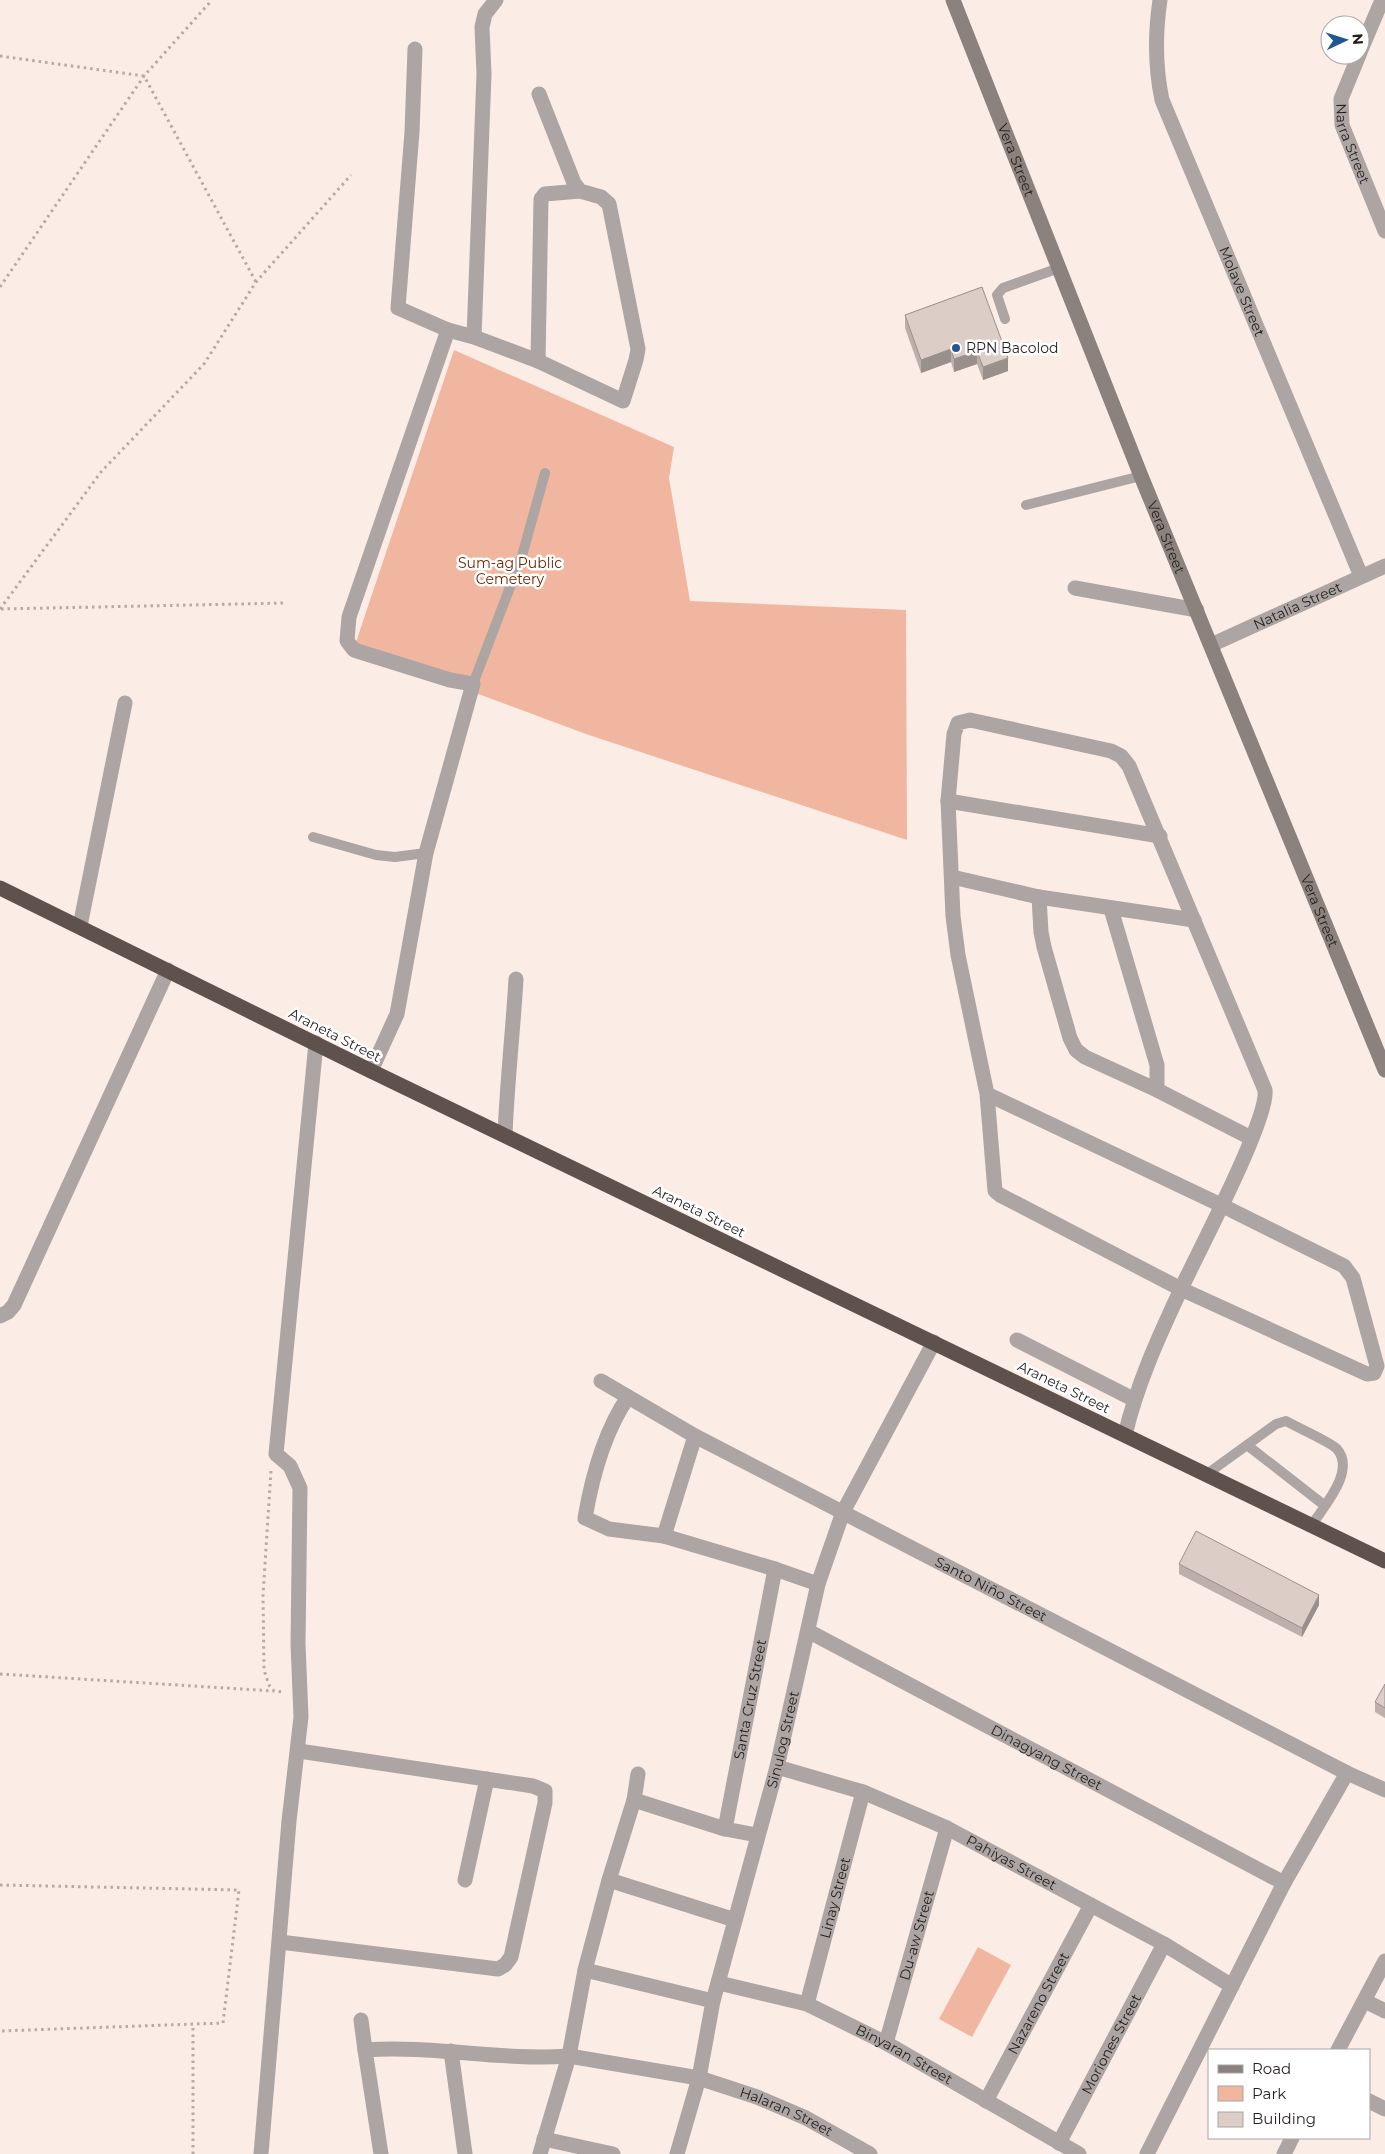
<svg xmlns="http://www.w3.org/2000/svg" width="1385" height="2154" font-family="Montserrat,sans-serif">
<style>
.green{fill:#f1b69f}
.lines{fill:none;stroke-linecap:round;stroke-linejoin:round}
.path{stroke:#b6aaa5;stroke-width:3;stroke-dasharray:2.5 4;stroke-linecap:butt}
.lane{stroke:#aca5a3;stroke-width:10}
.street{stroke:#aca5a3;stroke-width:15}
.secondary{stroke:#8b827e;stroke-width:15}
.highway{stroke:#5f524d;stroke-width:15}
.wall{fill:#bdb0ab}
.shaded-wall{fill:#9a908b}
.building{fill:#dccdc7;stroke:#9a908b}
.poi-dot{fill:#21578f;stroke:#fff;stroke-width:2}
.labels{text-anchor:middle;stroke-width:5;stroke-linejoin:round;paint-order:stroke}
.street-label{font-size:14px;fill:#241f1c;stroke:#fff}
.poi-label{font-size:14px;fill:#241f1c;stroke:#fff;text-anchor:start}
.park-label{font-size:14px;fill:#6c2602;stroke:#fff}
</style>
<rect width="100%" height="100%" fill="#fcece6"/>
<path class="green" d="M454,350l220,97 -5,31 21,123 216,9 1,230 -321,-106 -232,-86z
M978,1947l33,18 -39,72 -33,-18z"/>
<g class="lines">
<path class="path" d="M0,56l144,20 112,206
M0,287l144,-211 68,-76
M0,609l101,-137 103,-108 52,-82 95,-107
M1,609l285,-6
M271,1471l-8,124 1,75 5,15 5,6 10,1
M0,1674l274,17
M0,1885l239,5 -16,133 -223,8
M193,2154v-130"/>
<path class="lane" d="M1005,319l-8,-24 6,-7 56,-20
M1026,505l115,-29
M473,684l49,-128 23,-83
M313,837l63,18 19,2 31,-4
M1247,1445l77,60
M1207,1474l69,-50 10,-3c10,6 45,21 51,28 19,22 -13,57 -25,76"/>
<g class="street">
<path id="s1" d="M1160,0c-5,34 -5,67 2,100l199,476"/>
<path d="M415,49l-3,83 -14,176 50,22 26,7 64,24 85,40 13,-41 2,-11 -29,-145 -8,-7 -21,-6 -6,-8 -35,-89"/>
<path d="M1360,52l22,-52"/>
<path id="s2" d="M1359,55l-18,44 1,26 43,106"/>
<path d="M474,337l10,-263 -2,-47 3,-13 11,-14"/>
<path d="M538,361l3,-162 4,-5 35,-3"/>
<path d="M1075,588l122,22"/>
<path id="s3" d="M1211,645l174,-79"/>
<path d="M948,801l212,35"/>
<path d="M952,877l87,20 155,23"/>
<path d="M1039,897l2,35 3,15 26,91 6,12 9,7 72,33 94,48"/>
<path d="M1111,909l46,156v25"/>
<path d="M80,926l45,-223"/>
<path d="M371,1071l26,-57 29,-161 47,-169 -23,-4 -96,-30 -7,-9 2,-24 99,-287"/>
<path d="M987,1094l234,111 123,61 9,12 24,88 -3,7 -7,1 -186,-85 -181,-94 -5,-4 -8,-97 -29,-139 -5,-39 -5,-115 6,-67 4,-11 12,-3 141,31 10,5 8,10 136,324c4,29 -68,164 -84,199 -22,47 -44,95 -56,146"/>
<path d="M505,1135c2,-52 8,-104 11,-156"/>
<path d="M0,1316l8,-4 6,-7 154,-335"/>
<path d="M1017,1340l116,59"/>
<path id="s4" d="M601,1381l94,55 652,337 38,17"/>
<path d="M628,1397c-24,35 -36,80 -43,121l24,11 55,7 111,33 43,15"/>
<path d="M664,1536l31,-100"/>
<path id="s5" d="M808,1631l476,252"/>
<path id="s6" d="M777,1767l86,25 84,36 217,116 68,42"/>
<path d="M634,1800l91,29 32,6"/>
<path id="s7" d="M725,1829l50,-260"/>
<path d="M465,1880l22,-101"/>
<path d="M609,1880l126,40"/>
<path d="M280,1942l218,27 7,-4 6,-8 34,-154v-12l-12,-5 -234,-35"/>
<path d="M585,1970l128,31"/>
<path id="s8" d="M719,1983l88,21 79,39 193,111"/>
<path d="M1365,2001l20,10"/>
<path id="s9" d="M807,2004l56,-212"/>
<path d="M361,2020l4,30"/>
<path id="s10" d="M886,2043l61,-215"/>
<path d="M1338,2050l47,-89"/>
<path d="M451,2051l14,103"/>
<path id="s11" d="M986,2101l105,-196"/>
<path d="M1369,2101l16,8"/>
<path d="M544,2139l69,15"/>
<path id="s12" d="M1059,2143l105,-199"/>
<path d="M261,2154l28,-333 12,-104 -3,-73 2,-156 -10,-22 -14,-12 40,-411"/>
<path id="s13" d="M381,2154l-16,-104c68,-5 136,11 204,6l130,22 58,19 49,21 64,36"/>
<path d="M540,2154l29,-98 16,-86 24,-90 25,-80 4,-26"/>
<path id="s14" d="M677,2154l22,-76 14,-77 64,-234 41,-183 25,-72 91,-170"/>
<path d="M1147,2154l137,-271 63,-110"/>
<path d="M1284,2154l8,-16"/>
</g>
<path class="secondary" id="s15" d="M953,0l188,476 244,594"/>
<path class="highway" d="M0,888l371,183 1014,490"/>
</g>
<path class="wall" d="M982,287l26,84 -25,9 -6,-16 -23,8 -3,-10 -30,11 -16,-45v-13z
M1179,1564l140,41 -17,32 -123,-63z
M1385,1684v34l-10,-6v-10z"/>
<path class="shaded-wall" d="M951,349v13l-30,11v-13z
M977,351v13l-23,8v-13z
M1008,358v13l-25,9v-13z
M1319,1595v10l-17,32v-9z"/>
<path class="building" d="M982,287l26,71 -25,9 -6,-16 -23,8 -3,-10 -30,11 -16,-45z
M1196,1531l123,64 -17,33 -123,-64z
M1385,1684v24l-10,-6z"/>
<circle class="poi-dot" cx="956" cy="348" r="5"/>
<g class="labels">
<g class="street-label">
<text dy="5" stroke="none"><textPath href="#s2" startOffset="94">Narra Street</textPath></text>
<text dy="5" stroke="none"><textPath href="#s15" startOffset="172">Vera Street</textPath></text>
<text dy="5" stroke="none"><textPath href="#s1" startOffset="308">Molave Street</textPath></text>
<text dy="5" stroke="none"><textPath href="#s15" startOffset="578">Vera Street</textPath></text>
<text dy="5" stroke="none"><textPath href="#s3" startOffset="95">Natalia Street</textPath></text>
<text dy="5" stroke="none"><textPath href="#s15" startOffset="982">Vera Street</textPath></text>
<text transform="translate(335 1035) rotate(27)" y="5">Araneta Street</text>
<text transform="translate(699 1211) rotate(26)" y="5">Araneta Street</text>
<text transform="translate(1064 1387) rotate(26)" y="5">Araneta Street</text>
<text dy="5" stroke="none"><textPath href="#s4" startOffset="442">Santo Niño Street</textPath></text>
<text dy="5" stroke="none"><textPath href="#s7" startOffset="132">Santa Cruz Street</textPath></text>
<text dy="5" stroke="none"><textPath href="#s14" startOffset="428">Sinulog Street</textPath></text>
<text dy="5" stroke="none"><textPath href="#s5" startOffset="270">Dinagyang Street</textPath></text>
<text dy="5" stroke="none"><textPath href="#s6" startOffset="254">Pahiyas Street</textPath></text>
<text dy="5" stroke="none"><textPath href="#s9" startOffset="110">Linay Street</textPath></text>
<text dy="5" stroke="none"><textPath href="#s10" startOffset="112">Du-aw Street</textPath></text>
<text dy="5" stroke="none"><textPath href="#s11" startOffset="111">Nazareno Street</textPath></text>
<text dy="5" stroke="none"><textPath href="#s12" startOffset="112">Moriones Street</textPath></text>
<text dy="5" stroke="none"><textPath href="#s8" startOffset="200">Binyaran Street</textPath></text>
<text dy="5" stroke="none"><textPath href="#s13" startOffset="535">Halaran Street</textPath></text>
</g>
<g class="poi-label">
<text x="966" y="353">RPN Bacolod</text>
</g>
<g class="park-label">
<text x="510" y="568">Sum-ag Public<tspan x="510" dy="16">Cemetery</tspan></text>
</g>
</g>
<rect x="1208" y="2049" width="162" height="90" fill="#ffffff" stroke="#a7a5a4"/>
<rect x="1218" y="2065" width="25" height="8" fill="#8b827e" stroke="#a7a5a4"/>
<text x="1252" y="2074" font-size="15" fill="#241f1c">Road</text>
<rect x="1218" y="2086" width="25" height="15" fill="#f1b69f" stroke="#a7a5a4"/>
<text x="1252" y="2099" font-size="15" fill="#241f1c">Park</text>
<rect x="1218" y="2112" width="25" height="15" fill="#dccdc7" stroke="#a7a5a4"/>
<text x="1252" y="2124" font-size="15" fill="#241f1c">Building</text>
<g transform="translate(1345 40) rotate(86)"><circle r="24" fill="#ffffff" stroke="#a7a5a4"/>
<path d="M0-4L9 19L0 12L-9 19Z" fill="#21578f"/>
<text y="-8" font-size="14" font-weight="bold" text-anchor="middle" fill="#241f1c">N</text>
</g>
</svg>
